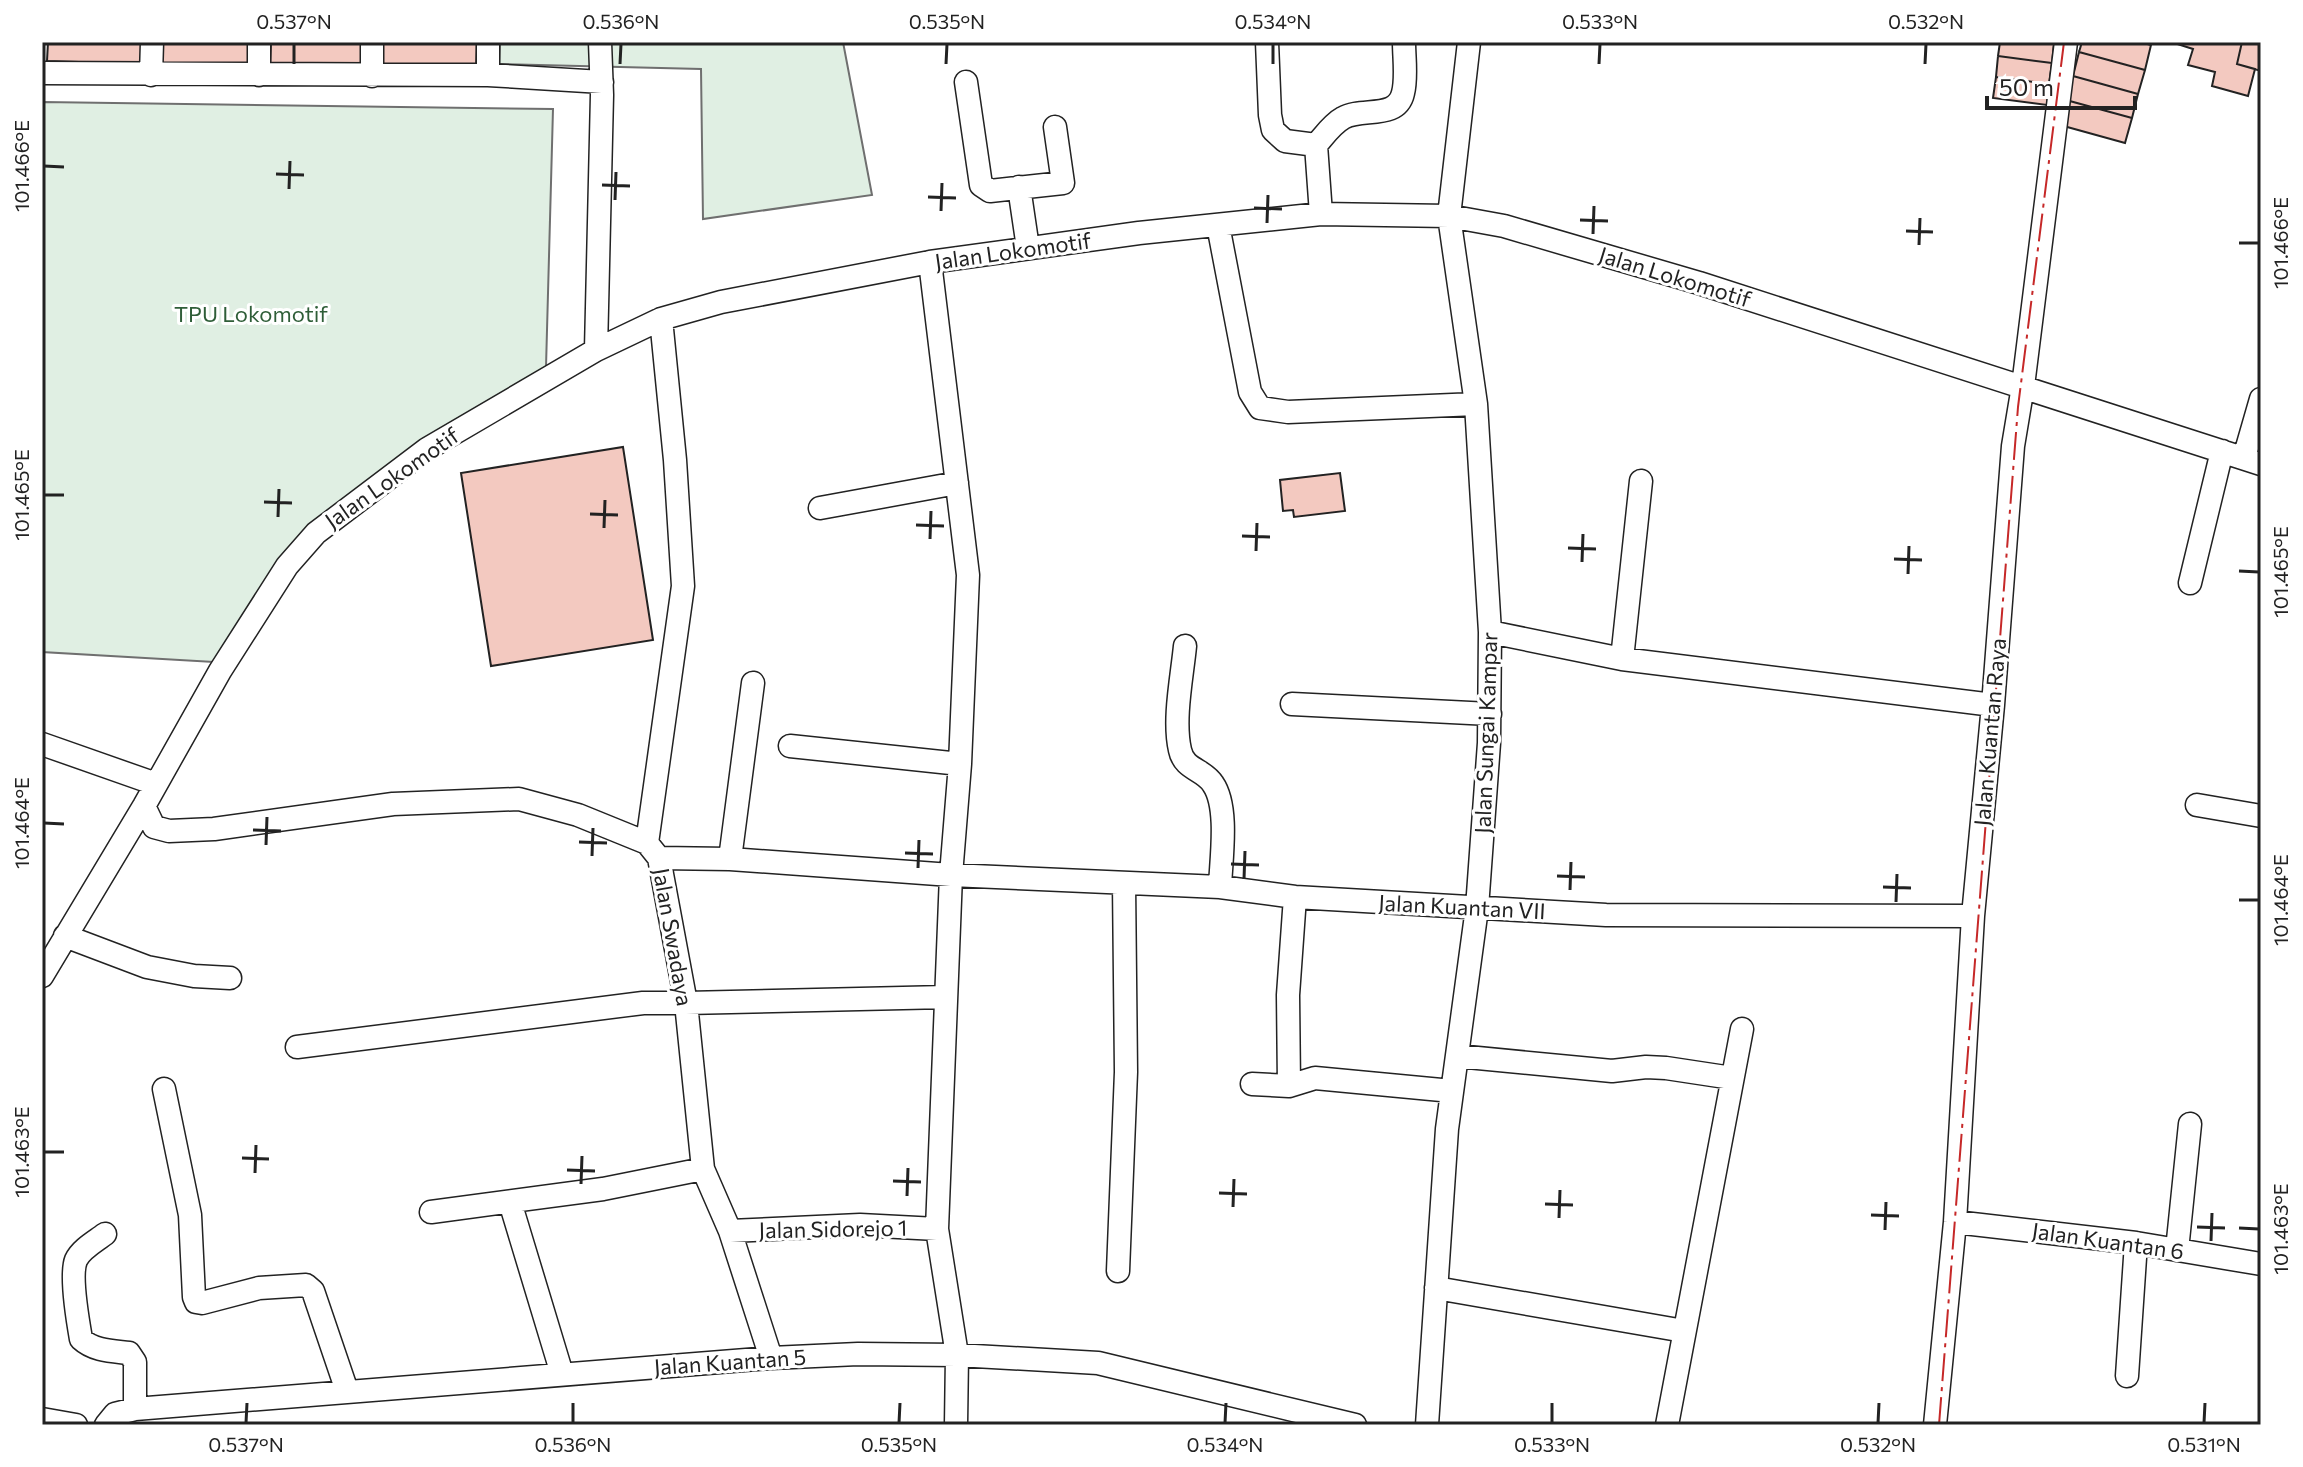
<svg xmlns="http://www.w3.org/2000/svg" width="2303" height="1467" font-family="Commissioner,sans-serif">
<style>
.green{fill:#e0efe3;stroke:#6f6f6f;stroke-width:2}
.building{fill:#f3c9c0;stroke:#222;stroke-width:2}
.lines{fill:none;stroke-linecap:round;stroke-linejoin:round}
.minor-casing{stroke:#222;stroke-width:25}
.minor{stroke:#fff;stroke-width:22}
.power{stroke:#c62828;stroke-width:2;stroke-dasharray:28 6 4 6;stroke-linecap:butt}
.ticks{fill:none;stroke:#222;stroke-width:3}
.labels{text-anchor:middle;stroke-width:6;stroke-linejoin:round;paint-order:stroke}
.street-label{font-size:22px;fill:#222;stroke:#fff}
.park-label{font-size:22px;fill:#2f5e38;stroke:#fff}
.neatline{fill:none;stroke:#222;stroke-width:3}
.ticks-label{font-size:20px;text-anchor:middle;fill:#222}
</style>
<rect width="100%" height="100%" fill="#fff"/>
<path class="green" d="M500,42h343l29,153 -169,24 -2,-150 -202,-5z
M43,102l510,7 -7,258 -246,172 -86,123 -172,-10z"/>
<path class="building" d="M48,42h95l-1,22 -95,-3z
M162,42h94l-1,25 -94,-2z
M271,42h93l-1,25 -93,-2z
M382,42h95l-1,28 -94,-2z
M2000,42h54l-2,21 -54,-7z
M2082,42h58l11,3 -6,25 -66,-18z
M2178,42h64l-5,22 18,5 -7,27 -36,-10 3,-14 -27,-7 5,-16 -16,-5z
M2242,42h19v29l-24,-7z
M2079,52l66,18 -7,24 -65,-18z
M1998,56l54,7 -3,21 -53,-7z
M2073,76l65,18 -6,24 -66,-18z
M1996,77l53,7 -2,21 -54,-7z
M2066,100l66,18 -7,25 -65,-18z
M623,447l30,193 -162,26 -30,-193z
M1340,473l5,38 -51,6 -1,-7 -10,1 -3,-31z"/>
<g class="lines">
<g class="minor-casing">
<path id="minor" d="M1267,42l3,73 3,15 12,11 31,4 5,69
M42,73l446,2 114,7
M151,75l1,-33
M259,75v-33
M488,75v-33
M372,76v-34
M966,82l15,103 9,6 73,-8 -8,-56
M1316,145c8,-9 16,-21 27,-27 19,-11 54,2 60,-25 4,-15 1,-35 1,-51
M1019,187l9,61
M1218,225l32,167 10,16 28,4 188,-8
M930,262l38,313 -8,189 -9,111 -14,354 20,126 -1,70
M661,319l14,141 8,126 -36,257 12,15 27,145 17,166 27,62 41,127
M596,350l6,-255 -2,-53
M2244,458l17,-59
M820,508l137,-25
M2190,583l32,-132
M1490,632l132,27 371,46
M1185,646c-3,31 -12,74 -5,104 4,20 24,19 33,34 16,23 8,75 7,103
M1622,659l19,-178
M1292,704l198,10
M42,744l114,40
M790,746l170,18
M2197,805l64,11
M144,806l10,21 15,4 45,-2 179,-25 126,-5 59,16 69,28
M659,858l71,1 221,16 269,12 75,10 311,18 367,1
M730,859l23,-176
M65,936l82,31 47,9 36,2
M42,976l102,-170 76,-135 67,-105 29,-33 111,-84 169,-99 65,-31 60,-17 209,-40 209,-29 182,-19 128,2 55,10 195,57 562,181
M297,1047l346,-44h43l260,-6
M1457,1056l155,15 34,-4 20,1 66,10
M1252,1084l37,2 26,-8 137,13
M1289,1086l-1,-91 7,-98
M164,1089l26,126 4,82 2,5 6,1 57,-15 47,-3 7,6 34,100
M510,1202l52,172
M431,1212l172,-23 100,-20
M1955,1222l181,21 125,21
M730,1231l130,-6 77,4
M105,1234c-9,7 -24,15 -29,26 -6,15 2,62 5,79 13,12 31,12 48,14l6,9v47
M2177,1250l13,-126
M1118,1271l8,-199 -2,-189
M1436,1288l248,43
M2127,1376l9,-133
M42,1419l34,6
M106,1425l9,-11 20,-5 636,-51 87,-4 99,1 141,8 257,62
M1427,1425l20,-296 30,-221 12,-165 1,-111 -14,-228 -27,-188 20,-174
M1667,1425l75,-396
M1935,1425l20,-203 18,-306 20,-211 20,-259 10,-60 43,-344"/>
</g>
<use href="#minor" class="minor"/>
<path class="power" d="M1939,1425l79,-1018 46,-365"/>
</g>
<path class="ticks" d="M294,64v-20M620,64l1,-20M946,64l1,-20M1273,64v-20M1599,64l1,-20M1925,64l1,-20M44,166l20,1M276,174l28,1M602,185l28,1M289,189l1,-28M928,197l28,1M615,200l1,-28M1254,208l28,1M941,211l1,-28M1580,220l28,1M1267,223l1,-28M1906,231l27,1M1593,234l1,-28M2239,243h20M1919,245l1,-27M44,495h20M264,502l28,1M590,514l28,1M278,517l1,-28M916,525l28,1M604,528l1,-28M1242,536l28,1M930,539l1,-28M1568,548l28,1M1256,551l1,-28M1894,559l28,1M1582,562l1,-28M2239,571l20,1M1908,574l1,-28M44,823l20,1M253,830l28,1M579,842l28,1M266,845l1,-28M905,853l28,1M592,856l1,-28M1231,864l28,1M918,868l1,-28M1557,876l28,1M1244,879l1,-28M1883,887l28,1M1570,890l1,-28M2239,900h20M1896,902l1,-28M44,1152h20M242,1158l27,1M567,1170l28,1M255,1173l1,-28M893,1181l28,1M581,1184l1,-28M1219,1193l28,1M907,1196l1,-28M1545,1204l28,1M1233,1207l1,-28M1871,1215l28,1M1559,1218l1,-28M2197,1227l28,1M2239,1228l20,1M1885,1230l1,-28M2211,1241l1,-28M246,1423l1,-20M573,1423v-20M899,1423l1,-20M1225,1423l1,-20M1552,1423v-20M1878,1423l1,-20M2204,1423l1,-20"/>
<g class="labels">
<g class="street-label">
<text transform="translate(1013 251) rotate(-8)" y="8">Jalan Lokomotif</text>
<text transform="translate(1675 277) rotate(17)" y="8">Jalan Lokomotif</text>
<text transform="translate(392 478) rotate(-35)" y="8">Jalan Lokomotif</text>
<text transform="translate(1990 732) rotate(-85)" y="8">Jalan Kuantan Raya</text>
<text transform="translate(1486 733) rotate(-88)" y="8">Jalan Sungai Kampar</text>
<text transform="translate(1462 907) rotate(3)" y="8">Jalan Kuantan VII</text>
<text transform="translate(673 937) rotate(80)" y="8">Jalan Swadaya</text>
<text transform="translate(833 1229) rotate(-1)" y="8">Jalan Sidorejo 1</text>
<text transform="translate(2108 1241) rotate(8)" y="8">Jalan Kuantan 6</text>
<text transform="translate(730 1362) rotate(-4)" y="8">Jalan Kuantan 5</text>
</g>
<g class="park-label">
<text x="251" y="322">TPU Lokomotif</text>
</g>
</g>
<rect width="2303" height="1467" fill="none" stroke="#ffffff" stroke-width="88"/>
<path d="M1987 96v12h148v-12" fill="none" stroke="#222222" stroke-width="4"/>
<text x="1999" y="96" font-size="24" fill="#222222" stroke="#ffffff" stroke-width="6" paint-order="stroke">50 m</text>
<rect x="44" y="44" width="2215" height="1379" class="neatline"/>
<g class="ticks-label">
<text x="294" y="29">0.537°N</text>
<text x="621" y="29">0.536°N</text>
<text x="947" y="29">0.535°N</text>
<text x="1273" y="29">0.534°N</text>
<text x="1600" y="29">0.533°N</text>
<text x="1926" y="29">0.532°N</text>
<text transform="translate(22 166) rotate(-90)" y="7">101.466°E</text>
<text transform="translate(2281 243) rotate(-90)" y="7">101.466°E</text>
<text transform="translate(22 495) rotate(-90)" y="7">101.465°E</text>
<text transform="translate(2281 572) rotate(-90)" y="7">101.465°E</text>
<text transform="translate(22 823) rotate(-90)" y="7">101.464°E</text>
<text transform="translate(2281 900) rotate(-90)" y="7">101.464°E</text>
<text transform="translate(22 1152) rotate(-90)" y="7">101.463°E</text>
<text transform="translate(2281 1229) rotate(-90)" y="7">101.463°E</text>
<text x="246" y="1452">0.537°N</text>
<text x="573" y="1452">0.536°N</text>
<text x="899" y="1452">0.535°N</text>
<text x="1225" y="1452">0.534°N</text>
<text x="1552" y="1452">0.533°N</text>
<text x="1878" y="1452">0.532°N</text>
<text x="2204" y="1452">0.531°N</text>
</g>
</svg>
